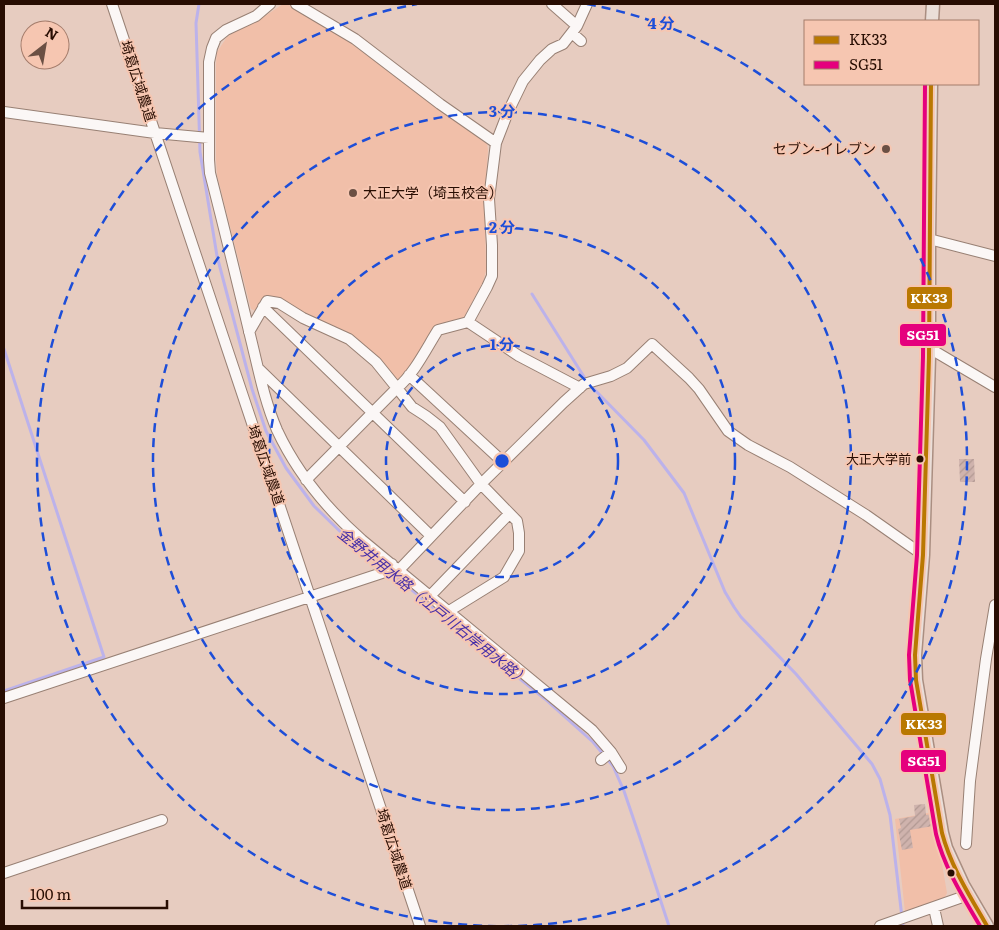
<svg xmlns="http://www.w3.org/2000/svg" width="999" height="930" font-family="Literata,'Noto Sans JP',serif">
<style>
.built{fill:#f1bfa9}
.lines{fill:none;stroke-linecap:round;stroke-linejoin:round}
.stream{stroke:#bcb2ea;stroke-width:3}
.building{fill:url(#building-hatch)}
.minor-casing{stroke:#988074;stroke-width:12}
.major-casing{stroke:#aa8e81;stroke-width:15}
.minor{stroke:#fbf7f6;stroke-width:10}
.major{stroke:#eaded8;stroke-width:12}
.bus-1-casing{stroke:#f6c6b1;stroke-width:8}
.bus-2-casing{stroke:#f6c6b1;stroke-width:8}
.bus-1{stroke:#b97801;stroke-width:4}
.bus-2{stroke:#e5007d;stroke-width:4}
.ring{fill:none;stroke:#1d4ed8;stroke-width:2.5;stroke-dasharray:9 6}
.poi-dot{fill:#6b5044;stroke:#f6c6b1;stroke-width:2}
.bus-dot{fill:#280d02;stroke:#f6c6b1;stroke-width:2}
.labels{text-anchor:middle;stroke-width:4;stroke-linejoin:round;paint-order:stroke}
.bus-label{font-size:13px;fill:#280d02;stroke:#f6c6b1;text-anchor:end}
.street-label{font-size:14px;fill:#280d02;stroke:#f6c6b1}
.poi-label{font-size:14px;fill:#280d02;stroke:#f6c6b1;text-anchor:end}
.water-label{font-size:15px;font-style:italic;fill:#472fa8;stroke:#f6c6b1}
.centre{fill:#1d4ed8;stroke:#f6c6b1;stroke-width:2.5}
.ring-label{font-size:15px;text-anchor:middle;font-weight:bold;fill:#1d4ed8;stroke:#f6c6b1;stroke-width:4;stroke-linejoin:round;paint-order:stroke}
.line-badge{stroke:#f6c6b1;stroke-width:2}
.badge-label{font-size:14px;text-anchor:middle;font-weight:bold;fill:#fff}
</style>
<defs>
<pattern id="building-hatch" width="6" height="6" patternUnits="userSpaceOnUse" patternTransform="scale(1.25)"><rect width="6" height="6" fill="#cfb3ad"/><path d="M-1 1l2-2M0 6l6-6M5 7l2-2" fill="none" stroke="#b29993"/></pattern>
</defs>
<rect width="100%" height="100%" fill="#e7ccc0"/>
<path class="built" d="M283,4h4l62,38 138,102 1,6 -2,27 -1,33 1,61 -3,11 -21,39 -25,7 -38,54 -20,-22 -28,-26 -43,-18 -28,-17 -24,12 -5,-2 -34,-134 -1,-16v-94l1,-13 10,-15 7,-5 22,-10z
M933,812l14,81 -3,6 -39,13 -10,-93z"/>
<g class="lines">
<path class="stream" d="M199,4l-3,19 4,129 17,104 35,133 14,42 20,37 28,38 38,37 25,18 29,24 79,66 60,48 48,43 20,24 11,25 16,47 29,88
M532,294l54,86
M4,349l100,308 -100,34
M590,385l54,55 40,53 41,99 9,15 7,10 55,57 76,90 8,15 10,36 13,111"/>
</g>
<path class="building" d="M959,459h15l1,23h-15z
M925,804l1,11 5,-1 2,12 -23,4 3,18 -11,2 -4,-21 3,-1 -2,-9 16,-3 -1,-11z"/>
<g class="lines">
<g class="minor-casing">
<path id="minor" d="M112,4l308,922
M270,4l-14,12 -30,14 -10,8 -4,10 -3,14v98l1,13c14,54 27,108 40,162 8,32 14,65 27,95 20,43 50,79 85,110l230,190 19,22 10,16
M296,4l59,35 85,65 56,39
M552,4l25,22 -14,18 -11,5 -12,11 -17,21 -15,31 -12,31 -7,56 3,46v31l-5,11 -19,35 51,34 61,32
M577,26l10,-22
M572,33l9,8
M4,112l151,21 54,5
M929,239l66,17
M263,307l202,195
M249,332l18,-31 12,2 24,15 46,21 27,23 21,26c17,-14 29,-39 41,-58l30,-8
M929,348l66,39
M258,368l173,168
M409,375l94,87
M306,480l91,-92 15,19 14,9 14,11 41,57 36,37 2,12v18l-15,26 -55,34
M399,570l82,-86 83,-82 20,-18 27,-8 16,-8 25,-24 37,34 10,11 29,42 20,14 42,22 76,48 57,40
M430,596l79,-82
M4,698l381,-126 7,-8
M601,760l10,-8
M966,844l4,-63 16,-122 9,-54
M4,873l158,-53
M934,908l4,18
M880,926l88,-31"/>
</g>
<g class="major-casing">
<path id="major" d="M932,21l1,-17
M931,84l-2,155v118l-6,198 -8,100 1,25 26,153 4,15 17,37 24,41"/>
</g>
<use href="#minor" class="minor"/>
<use href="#major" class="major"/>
<g class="bus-1-casing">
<path id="bus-1" d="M931,84l-2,273 -6,198 -8,100 1,25 26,153c9,34 28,63 45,93"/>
</g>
<g class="bus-2-casing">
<path id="bus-2" d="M925,84l-2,273 -6,198 -8,100 1,25 26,154c8,33 27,63 44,92"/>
</g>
<use href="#bus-1" class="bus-1"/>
<use href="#bus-2" class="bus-2"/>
</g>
<g class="ring">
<circle cx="502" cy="461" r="116"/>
<circle cx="502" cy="461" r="233"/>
<circle cx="502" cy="461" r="349"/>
<path d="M587 4A465 465 0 1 1 417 4"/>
</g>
<g class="poi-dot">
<circle cx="886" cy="149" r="5"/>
<circle cx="353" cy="193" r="5"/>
</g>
<g class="bus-dot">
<circle cx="920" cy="459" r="4.5"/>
<circle cx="951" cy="873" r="4.5"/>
</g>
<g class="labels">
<g class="bus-label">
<text x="911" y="464">大正大学前</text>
</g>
<g class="street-label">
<text transform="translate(138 81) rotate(72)" y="5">埼葛広域農道</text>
<text transform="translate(266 465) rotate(71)" y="5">埼葛広域農道</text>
<text transform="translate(394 849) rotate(72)" y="5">埼葛広域農道</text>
</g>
<g class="poi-label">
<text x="876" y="154">セブン-イレブン</text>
<text x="363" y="198" text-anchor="start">大正大学（埼玉校舎）</text>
</g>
<g class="water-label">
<text transform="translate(433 607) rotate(39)" y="5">金野井用水路（江戸川右岸用水路）</text>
</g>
</g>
<circle cx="502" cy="461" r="8" class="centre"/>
<g class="ring-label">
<text x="661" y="29">4 分</text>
<text x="502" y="117">3 分</text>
<text x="502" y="233">2 分</text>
<text x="502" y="350">1 分</text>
</g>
<g class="line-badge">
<rect x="906" y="286" width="47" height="24" rx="5" fill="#b97801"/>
<rect x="899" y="323" width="48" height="24" rx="5" fill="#e5007d"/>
<rect x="900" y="712" width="47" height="24" rx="5" fill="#b97801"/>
<rect x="900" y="749" width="47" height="24" rx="5" fill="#e5007d"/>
</g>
<g class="badge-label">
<text x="929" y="303">KK33</text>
<text x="923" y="340">SG51</text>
<text x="924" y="729">KK33</text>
<text x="924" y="766">SG51</text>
</g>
<rect width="999" height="930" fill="none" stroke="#280d02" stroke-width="10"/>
<rect x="804" y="20" width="175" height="65" fill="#f6c6b1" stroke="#a47c6b"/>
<rect x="814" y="36" width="25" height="8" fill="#b97801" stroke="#a47c6b"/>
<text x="849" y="45" font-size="15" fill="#280d02">KK33</text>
<rect x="814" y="61" width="25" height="8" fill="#e5007d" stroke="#a47c6b"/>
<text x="849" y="70" font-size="15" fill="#280d02">SG51</text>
<g transform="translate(45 45) rotate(31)"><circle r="24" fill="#f6c6b1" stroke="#a47c6b"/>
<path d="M0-4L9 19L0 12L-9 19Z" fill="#6b5044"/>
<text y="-8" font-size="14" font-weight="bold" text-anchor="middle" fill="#280d02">N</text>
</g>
<path d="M22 900v8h145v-8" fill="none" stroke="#280d02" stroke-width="2.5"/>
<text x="30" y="900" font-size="15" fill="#280d02" stroke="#f6c6b1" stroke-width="4" paint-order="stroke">100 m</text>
</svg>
